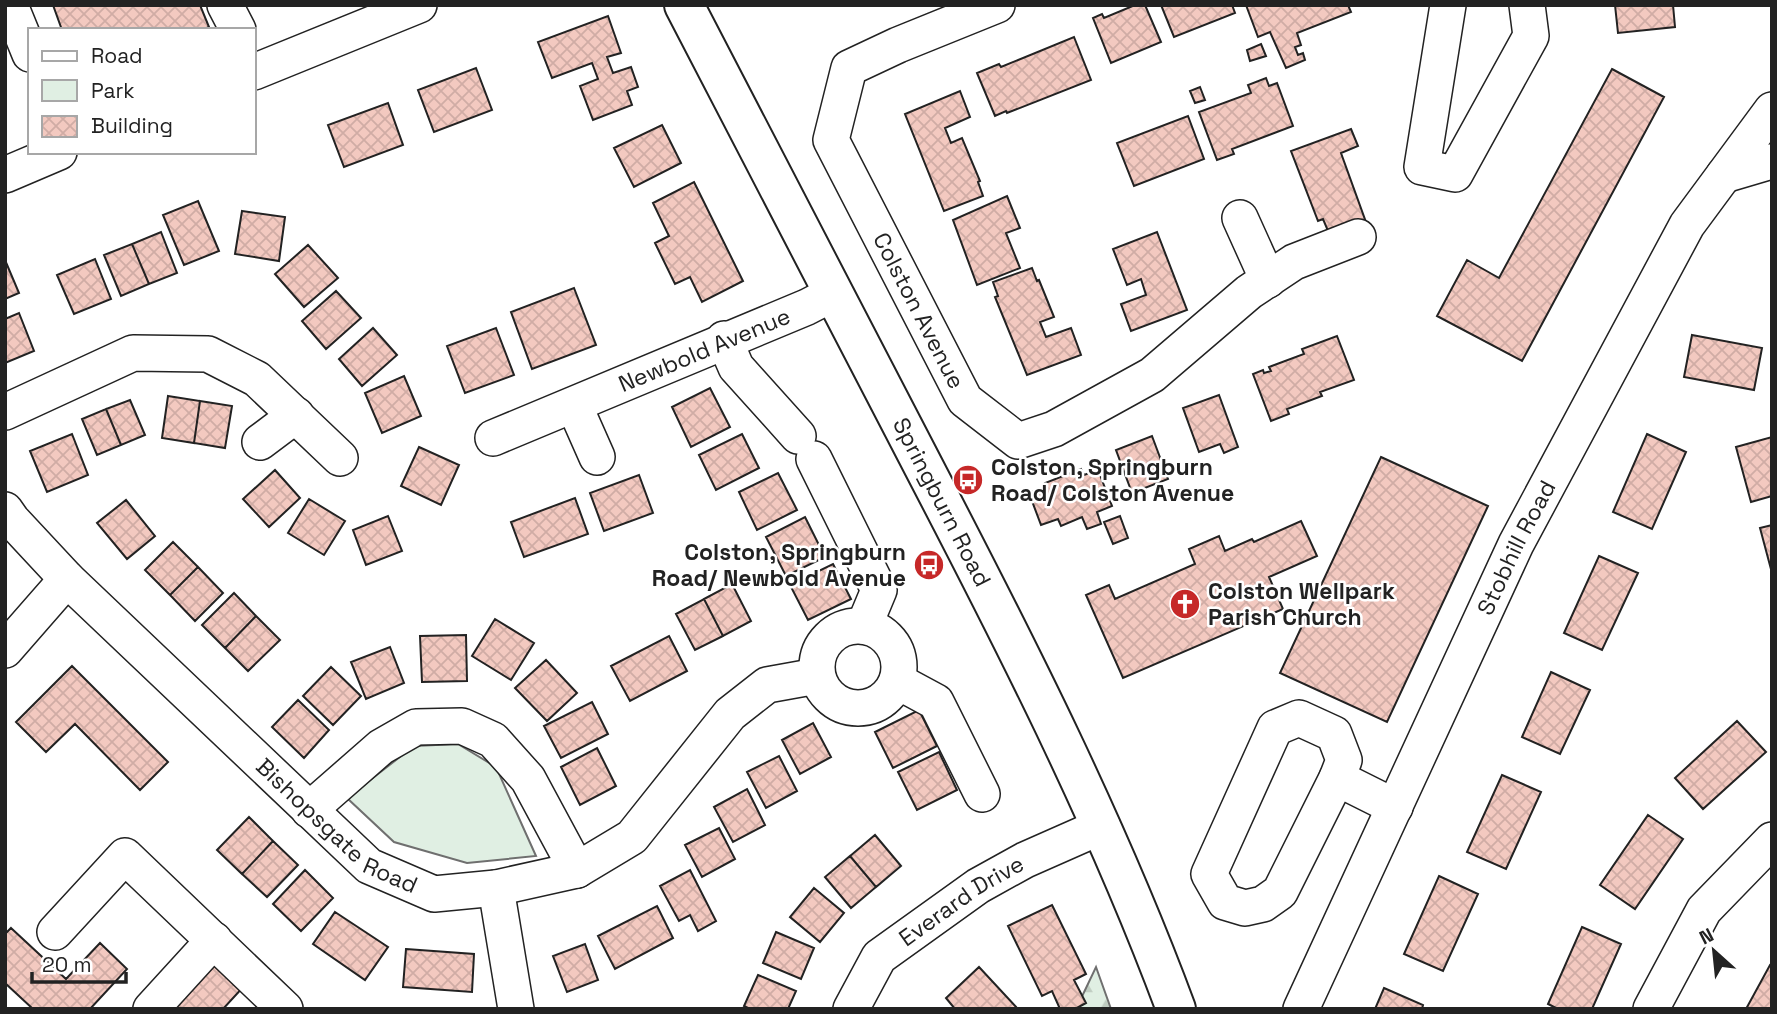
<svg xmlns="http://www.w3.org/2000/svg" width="1777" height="1014" font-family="'Space Grotesk',sans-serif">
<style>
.green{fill:#e0efe3;stroke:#6f6f6f;stroke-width:2}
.forest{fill:url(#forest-firs);stroke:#6f6f6f;stroke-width:2}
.building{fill:url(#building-cross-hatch);stroke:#222;stroke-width:2}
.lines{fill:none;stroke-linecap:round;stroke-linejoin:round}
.minor-casing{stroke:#222;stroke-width:38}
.major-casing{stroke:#222;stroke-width:42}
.minor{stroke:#fff;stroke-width:35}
.major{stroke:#fff;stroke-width:38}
.labels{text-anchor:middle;stroke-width:5;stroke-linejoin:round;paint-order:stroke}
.street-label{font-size:23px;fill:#222;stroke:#fff}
.poi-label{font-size:23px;font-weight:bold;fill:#222;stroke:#fff;text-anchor:start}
</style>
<defs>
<pattern id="forest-firs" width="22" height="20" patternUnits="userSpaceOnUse" patternTransform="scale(1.75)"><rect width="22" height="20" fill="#e0efe3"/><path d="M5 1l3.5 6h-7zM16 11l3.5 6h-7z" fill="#c0cdc2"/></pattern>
<pattern id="building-cross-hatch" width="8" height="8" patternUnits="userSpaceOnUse" patternTransform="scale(1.75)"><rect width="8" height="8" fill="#f3c9c0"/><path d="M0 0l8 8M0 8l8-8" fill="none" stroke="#d0aca5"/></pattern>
</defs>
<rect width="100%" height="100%" fill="#fff"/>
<path class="green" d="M458,744l38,23 40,89 -69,7 -73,-21 -47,-44 67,-52z"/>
<path class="forest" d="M1096,967l15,42h-35z"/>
<path class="building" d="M53,5h147l9,22 -7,3h-140z
M1135,5h10l16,37 -50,21 -18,-45 9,-4 2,4z
M1161,5h71l3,8 -61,24z
M1246,5h102l3,7 -54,21 4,12 -6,2 3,8 5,-2 2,7 -19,8 -16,-36 -12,5z
M1615,5h58l2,22 -57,6z
M608,16l13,37 -14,4 6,16 18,-6 7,20 -11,4 5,14 -39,15 -13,-34 18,-7 -6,-16 -40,15 -14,-36z
M1074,37l17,43 -84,33 -1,-2 -11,5 -18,-43 22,-9 2,3z
M1261,44l5,12 -16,5 -3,-11z
M476,68l16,42 -58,22 -16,-42z
M1612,69l52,28 -142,264 -85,-45 30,-56 32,18z
M1266,78l3,8 8,-3 16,43 -61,23 2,5 -17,6 -18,-48 52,-19 -3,-8z
M1200,87l5,13 -10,3 -5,-12z
M960,91l10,26 -25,11 6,15 11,-5 18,43 -2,1 5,14 -39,15 -39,-97z
M388,103l15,42 -59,22 -16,-42z
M1188,116l16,43 -70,27 -17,-43z
M662,125l19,38 -47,24 -20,-39z
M1351,129l7,17 -17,7 26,72 -36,13 -8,-19 -5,2 -27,-70z
M694,182l49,99 -41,21 -12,-25 -15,7 -20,-41 14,-7 -16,-33z
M1007,196l13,32 -14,5 14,35 -43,17 -24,-65z
M198,201l21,50 -35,14 -21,-50z
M242,211l43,6 -6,44 -44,-7z
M161,232l16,41 -28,11 -17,-40z
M1157,232l30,78 -56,21 -10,-27 25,-9 -5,-16 -14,6 -14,-36z
M132,244l17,40 -28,12 -17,-41z
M308,245l30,33 -34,29 -29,-33z
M95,259l16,40 -37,15 -17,-39z
M5,260l14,33 -14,6z
M1032,268l5,13 2,-1 15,37 -14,5 6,15 25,-9 10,27 -54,20 -32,-78 3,-1 -5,-14z
M574,288l22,57 -64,24 -21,-57z
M336,291l25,27 -35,31 -24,-28z
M19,313l15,38 -29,12v-44z
M373,328l24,27 -35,31 -23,-27z
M496,328l18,47 -49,18 -18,-47z
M1692,335l70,13 -8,42 -70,-13z
M1337,336l17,44 -34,12 2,4 -35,13 2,5 -18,7 -18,-47 10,-4 1,3 7,-2 -2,-4 35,-13 -2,-5z
M404,376l17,40 -39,17 -17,-40z
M710,388l20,39 -39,20 -19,-40z
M1219,395l19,52 -14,6 -4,-9 -21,8 -16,-44z
M168,396l32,5 -6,42 -32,-5z
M130,400l15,35 -24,10 -15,-36z
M200,401l32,5 -7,42 -31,-5z
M106,409l15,36 -24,10 -15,-36z
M72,434l16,41 -41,17 -17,-41z
M742,434l17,34 -43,22 -17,-35z
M1647,434l39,18 -34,77 -39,-17z
M1152,436l16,43 -36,14 -16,-43z
M1772,437v59l-21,6 -15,-55z
M419,447l40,18 -18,40 -40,-19z
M1381,457l107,49 -101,216 -107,-49z
M1081,469l3,6 14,-5 14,36 -15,6 4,12 -14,5 -5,-12 -21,9 -3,-7 -17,6 -12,-32 17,-7 -1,-3z
M275,470l25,28 -31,29 -26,-28z
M778,473l19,37 -40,20 -18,-38z
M639,475l14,38 -49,18 -14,-38z
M575,498l13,36 -64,23 -13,-35z
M309,499l36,22 -21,34 -36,-22z
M126,500l29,36 -28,23 -30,-36z
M388,516l14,35 -36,14 -13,-35z
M1120,516l8,22 -15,6 -9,-22z
M805,517l20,40 -39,19 -20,-39z
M1301,521l16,35 -48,21 14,32 -160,69 -37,-83 23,-10 6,14 80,-35 -6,-15 30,-13 6,15 27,-12 2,3z
M1772,525v48l-12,-45z
M173,542l25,25 -28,28 -25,-25z
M1599,556l39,17 -36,77 -38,-17z
M833,564l18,35 -43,21 -18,-35z
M198,567l25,26 -28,28 -25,-26z
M732,584l19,37 -28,15 -19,-37z
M234,593l22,23 -31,32 -23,-23z
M704,599l19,37 -28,14 -19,-36z
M256,616l24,24 -32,31 -23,-23z
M495,619l39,24 -23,37 -39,-24z
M466,635l1,46 -45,1 -2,-46z
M669,636l18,35 -57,30 -19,-35z
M390,647l14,36 -38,16 -15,-37z
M546,660l31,33 -30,28 -32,-33z
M72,666l96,96 -28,28 -65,-66 -29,28 -30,-30z
M331,667l30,29 -28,29 -30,-29z
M1551,672l39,18 -30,64 -38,-17z
M298,700l31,30 -25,28 -32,-31z
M592,702l16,32 -47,24 -17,-32z
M919,710l18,36 -44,22 -18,-36z
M1737,721l29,31 -63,57 -28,-31z
M813,723l18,34 -31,17 -18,-34z
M597,748l19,38 -36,19 -19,-38z
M939,752l18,38 -40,20 -19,-38z
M779,756l18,35 -31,17 -19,-36z
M1502,775l39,17 -35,77 -39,-17z
M747,789l18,36 -32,17 -19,-35z
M1648,815l35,24 -48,70 -35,-24z
M249,817l24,24 -31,33 -25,-24z
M719,828l16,31 -33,18 -17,-32z
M875,835l26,31 -25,21 -26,-31z
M273,841l25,24 -31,32 -25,-23z
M850,856l26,31 -25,21 -26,-31z
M305,870l28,28 -32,33 -28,-27z
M690,870l26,51 -18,10 -8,-16 -11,6 -19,-35z
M1439,876l39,18 -35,77 -39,-17z
M814,888l30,25 -24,29 -30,-25z
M1052,905l34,69 -12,6 12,23 -11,6h-15l-8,-18 -10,5 -34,-70z
M657,906l16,32 -58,31 -17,-33z
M335,912l53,35 -23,33 -52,-36z
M1582,927l39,17 -29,65h-34l-10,-5z
M11,928l55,51 34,-36 27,26 -37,40h-57l-28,-26v-49z
M776,932l38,16 -13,31 -38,-16z
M585,944l13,36 -31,12 -14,-36z
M406,949l68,5 -2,38 -69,-5z
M216,957l29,28 -22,24h-55z
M1770,965l2,1v43h-26z
M979,967l39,42h-63l-9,-11z
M758,975l38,16 -8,18h-38l-6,-3z
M1384,988l39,17 -1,4h-47z"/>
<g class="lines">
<g class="minor-casing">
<g id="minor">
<path d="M10,5l20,49"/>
<path d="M225,5l13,25"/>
<path id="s1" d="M997,5l-99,40 -49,23 -18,72 134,260 53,41 36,-12 98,-54 97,-83 45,-30 64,-25"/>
<path d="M1448,5l-26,162 33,7 76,-138 -4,-31"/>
<path d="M254,72l165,-67"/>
<path d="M5,175l54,-23"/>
<path d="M1724,175l44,-13h4"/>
<path d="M1240,218l28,62"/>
<path d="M724,339l12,28 62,69"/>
<path d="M574,405l23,52"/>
<path d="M5,412l128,-59 75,1 49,25 83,79"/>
<path id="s2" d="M493,438l314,-131 27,-14"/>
<path d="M260,442l36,-27"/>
<path d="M814,459l65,131 -15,36"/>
<path id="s3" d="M5,510l7,10 55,59 302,287 65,28 62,-6 81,-18 55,-33 98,-123 37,-29 50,-9"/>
<circle cx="858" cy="667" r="41"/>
<path d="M5,650l62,-71"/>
<path d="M897,681l39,21 46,92"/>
<path d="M1299,718l35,16 10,26 -7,18 -57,114 -17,12 -18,4 -20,-6 -16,-28 66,-146z"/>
<path d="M1337,778l58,29"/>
<path d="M309,810l72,-63 35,-20 46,-1 31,14 35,39 49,91"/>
<path d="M496,888l20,121"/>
<path d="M55,932l70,-76 160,153"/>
<path d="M151,1009l63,-69"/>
<path id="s4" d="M851,1009l28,-52 99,-71 47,-26 77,-34"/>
<path id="s5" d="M1301,1009l215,-465 171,-319 85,-115"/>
<path d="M1651,1009l53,-99 68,-70"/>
</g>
</g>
<g class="major-casing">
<g id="major">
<path id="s6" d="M684,5c83,158 165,316 246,474 90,173 178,347 246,530"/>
</g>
</g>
<use href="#minor" class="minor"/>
<use href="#major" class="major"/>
</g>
<defs>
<g id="bus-disc" transform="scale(1.575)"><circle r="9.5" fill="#c62828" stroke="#fff"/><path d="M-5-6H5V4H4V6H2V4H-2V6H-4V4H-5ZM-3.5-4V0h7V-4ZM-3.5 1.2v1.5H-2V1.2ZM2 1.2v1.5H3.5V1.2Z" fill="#fff"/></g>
<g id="church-disc" transform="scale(1.575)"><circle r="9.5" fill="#c62828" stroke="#fff"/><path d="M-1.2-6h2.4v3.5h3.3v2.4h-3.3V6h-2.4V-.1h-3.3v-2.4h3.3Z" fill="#fff"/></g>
</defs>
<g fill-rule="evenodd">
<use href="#bus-disc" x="968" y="480"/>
<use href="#bus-disc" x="929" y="565"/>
<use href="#church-disc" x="1185" y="604"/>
</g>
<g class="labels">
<g class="street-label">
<text dy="8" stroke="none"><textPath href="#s1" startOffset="427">Colston Avenue</textPath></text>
<text dy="8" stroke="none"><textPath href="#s2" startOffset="229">Newbold Avenue</textPath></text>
<text dy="8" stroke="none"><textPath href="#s6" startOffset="560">Springburn Road</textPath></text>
<text dy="8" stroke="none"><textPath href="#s5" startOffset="509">Stobhill Road</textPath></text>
<text dy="8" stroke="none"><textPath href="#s3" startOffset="460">Bishopsgate Road</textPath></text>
<text dy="8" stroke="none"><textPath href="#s4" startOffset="159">Everard Drive</textPath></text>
</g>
<g class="poi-label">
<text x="991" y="475">Colston, Springburn<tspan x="991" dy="26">Road/ Colston Avenue</tspan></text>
<text x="906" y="560" text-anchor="end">Colston, Springburn<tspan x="906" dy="26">Road/ Newbold Avenue</tspan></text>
<text x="1208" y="599">Colston Wellpark<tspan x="1208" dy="26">Parish Church</tspan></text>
</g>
</g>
<rect width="1777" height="1014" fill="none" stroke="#222222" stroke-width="14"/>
<rect x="28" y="28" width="228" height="126" fill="#ffffff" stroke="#a7a7a7" stroke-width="2"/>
<rect x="42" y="51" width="35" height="10" fill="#ffffff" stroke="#a7a7a7" stroke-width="2"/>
<text x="91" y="63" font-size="21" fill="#222222">Road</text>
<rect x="42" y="80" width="35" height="21" fill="#e0efe3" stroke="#a7a7a7" stroke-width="2"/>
<text x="91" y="98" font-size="21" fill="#222222">Park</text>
<rect x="42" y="116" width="35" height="21" fill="url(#building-cross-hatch)" stroke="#a7a7a7" stroke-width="2"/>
<text x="91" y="133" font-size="21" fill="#222222">Building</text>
<g transform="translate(1714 951) rotate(333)" stroke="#ffffff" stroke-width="5" paint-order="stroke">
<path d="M0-5L12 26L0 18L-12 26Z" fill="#222222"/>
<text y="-10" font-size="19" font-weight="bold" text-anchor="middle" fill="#222222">N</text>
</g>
<path d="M32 972v10h94v-10" fill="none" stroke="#222222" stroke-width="3.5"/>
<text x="42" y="972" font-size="21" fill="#222222" stroke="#ffffff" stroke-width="5" paint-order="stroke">20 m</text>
</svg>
